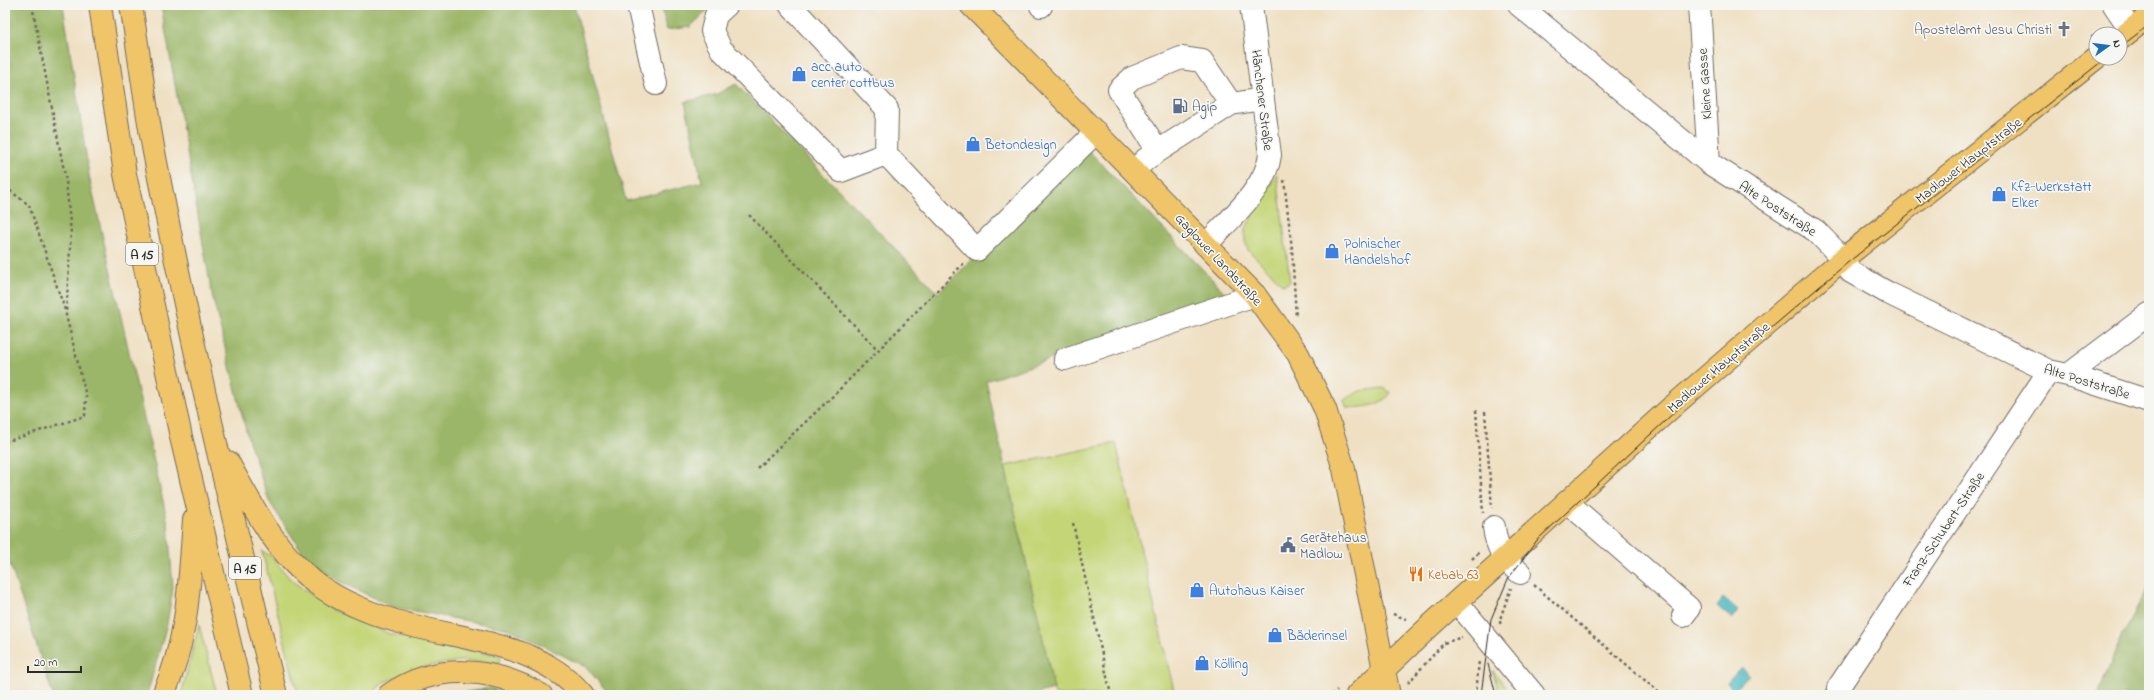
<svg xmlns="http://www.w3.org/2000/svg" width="2154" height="700" font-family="'Indie Flower',sans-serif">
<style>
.green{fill:#c4d577;stroke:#788051}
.forest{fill:#9bb668;stroke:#63704a}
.water{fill:#48b7c0;stroke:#3a7176}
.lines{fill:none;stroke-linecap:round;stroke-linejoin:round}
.minor-casing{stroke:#706a60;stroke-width:24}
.major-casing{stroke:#706a60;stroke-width:24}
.highway-casing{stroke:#706a60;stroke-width:24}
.path{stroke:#706a60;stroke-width:2.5;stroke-dasharray:3 3;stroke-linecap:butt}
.minor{stroke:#fff;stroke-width:22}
.major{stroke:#f0c469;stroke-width:22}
.highway{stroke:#f0c469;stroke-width:22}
.tram{stroke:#2b2b2b;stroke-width:1}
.labels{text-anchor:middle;stroke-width:3.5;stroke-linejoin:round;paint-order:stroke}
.shield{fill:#f6f6f2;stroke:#686867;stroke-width:1}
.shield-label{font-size:13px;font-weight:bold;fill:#2b2b2b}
.worship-label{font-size:14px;fill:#5b616d;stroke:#f6f6f2;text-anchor:end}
.shop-label{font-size:14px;fill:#366cbe;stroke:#f6f6f2;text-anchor:start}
.street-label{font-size:14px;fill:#2b2b2b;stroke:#f6f6f2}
.service-label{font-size:14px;fill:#4e5e75;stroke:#f6f6f2;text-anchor:start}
.food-label{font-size:14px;fill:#c56008;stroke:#f6f6f2;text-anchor:start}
</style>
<rect width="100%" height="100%" fill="#f6f6f2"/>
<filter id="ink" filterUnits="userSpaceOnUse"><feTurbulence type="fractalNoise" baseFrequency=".025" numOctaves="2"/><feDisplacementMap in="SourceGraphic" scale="8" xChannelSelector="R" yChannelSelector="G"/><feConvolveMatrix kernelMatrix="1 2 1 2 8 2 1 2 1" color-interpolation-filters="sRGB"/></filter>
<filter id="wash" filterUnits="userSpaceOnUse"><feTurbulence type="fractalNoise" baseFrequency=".012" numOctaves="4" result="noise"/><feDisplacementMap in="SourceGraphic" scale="16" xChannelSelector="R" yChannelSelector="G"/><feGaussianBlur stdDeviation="0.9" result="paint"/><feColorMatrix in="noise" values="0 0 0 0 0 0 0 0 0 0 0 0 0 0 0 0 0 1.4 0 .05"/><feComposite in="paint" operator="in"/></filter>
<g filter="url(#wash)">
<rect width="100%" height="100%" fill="#efe0c3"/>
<path class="green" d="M1277,174l13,108 -7,3 -35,-35 -3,-9v-12z
M1384,388l7,5c-11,14 -27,14 -44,15l-3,-8 16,-9z
M1116,443l59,252h-120l-50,-229z
M262,551l9,5 20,24 39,29 60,25 111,22 -1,6 -41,-1 -35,6 -40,15 -14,13h-72z
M199,625l18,70h-36z
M1492,670l14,17 -5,4 3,4h-4z"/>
<path class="forest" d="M5,5h58l27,176 78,342 5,65 -6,36 -20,71h-94l-48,-146z
M161,5h413l52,196 76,-19 -17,-80 32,-8 19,-10 202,209 148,-145 145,151 -245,82 68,308 -25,6h-419l-24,-28 -76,-38 -116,-22 -56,-26 -35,-28 -34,-52 -21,-63 -36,-143z
M661,5h52l-23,22 -23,3z
M2149,584v111h-51l18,-46z
M491,688l12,7h-54z"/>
<path class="water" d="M1723,598l15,13 -6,8 -15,-13z
M1741,668l8,7 -15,15 -7,-7z"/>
</g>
<g filter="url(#ink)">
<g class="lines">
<g class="minor-casing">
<path id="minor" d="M638,5l18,79
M727,5l-11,10 -4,16 9,18 120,122 45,-17
M790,5l97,104 -1,45 91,96 119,-118
M1041,5v1
M1519,5l190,158 107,68 27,28 8,13 37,21 161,78 19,4 81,26
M1699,5l10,158
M2114,5l17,25
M1158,151l-39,-61 13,-12 49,-20 21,3 29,43
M1134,171l12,-12 85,-55 32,-5
M1206,245c22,-25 60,-56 64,-90l-19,-150
M1065,359l190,-64
M2068,375l81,-61
M1567,502l122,106 -6,8
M1494,527c2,20 10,33 26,46
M1457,602l77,93
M1838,688l211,-317"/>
</g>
<g class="major-casing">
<path id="major" d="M971,5l284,290 43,59 27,55 19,60 45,226
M2120,39l29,-23
M1357,695l74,-70 242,-219 170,-147 253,-201"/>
</g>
<g class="highway-casing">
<path id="highway" d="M100,5l25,169 56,263 61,258
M131,5c8,49 14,98 23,147 35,182 78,363 122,543
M228,462c24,43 47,89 86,120 28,21 62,34 96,43 60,16 130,19 173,70
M163,695c26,-58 26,-112 31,-175
M389,695c47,-33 105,-28 152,0"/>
</g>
<path class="path" d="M2091,38l5,-4
M1284,180l8,69 4,68
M5,187l24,18 37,108
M749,215l129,135
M1476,410l7,103
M1485,412l7,96
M5,442l80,-26 1,-20 -20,-81 5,-82 -5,-52 -34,-176
M757,468l78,-74 129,-131
M1073,523l38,172
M1472,559l8,-8
M1534,585l128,110
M1393,614l13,5
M1500,624l1,-8 10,-28
M1408,683l36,-40 18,-6
M1332,695l5,-5
M1476,695l3,-35"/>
<use href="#minor" class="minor"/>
<use href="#major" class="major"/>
<use href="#highway" class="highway"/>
<path class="tram" d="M2120,47l29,-22
M1488,664l8,31
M1481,695l10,-76 17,-40 30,-40 155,-144 153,-131 260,-206"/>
</g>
</g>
<defs>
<g id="church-bare" transform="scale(1.2)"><path d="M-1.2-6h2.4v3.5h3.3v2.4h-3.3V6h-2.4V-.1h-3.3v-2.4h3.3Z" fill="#6b7280" stroke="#f6f6f2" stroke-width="2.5" paint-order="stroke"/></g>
<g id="shop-bare" transform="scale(1.2)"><path d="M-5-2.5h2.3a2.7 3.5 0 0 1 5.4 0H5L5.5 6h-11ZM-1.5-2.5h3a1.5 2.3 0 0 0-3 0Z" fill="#3f7fe0" stroke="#f6f6f2" stroke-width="2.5" paint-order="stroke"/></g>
<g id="fuel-bare" transform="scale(1.2)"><path d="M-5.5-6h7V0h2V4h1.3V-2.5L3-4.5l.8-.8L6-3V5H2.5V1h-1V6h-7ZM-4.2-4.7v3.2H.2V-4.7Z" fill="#5c6f8a" stroke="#f6f6f2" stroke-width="2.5" paint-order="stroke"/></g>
<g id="civic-bare" transform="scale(1.2)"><path d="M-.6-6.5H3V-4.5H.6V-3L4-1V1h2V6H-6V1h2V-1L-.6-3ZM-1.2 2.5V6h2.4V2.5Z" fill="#5c6f8a" stroke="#f6f6f2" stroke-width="2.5" paint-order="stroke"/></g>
<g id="restaurant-bare" transform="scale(1.2)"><path d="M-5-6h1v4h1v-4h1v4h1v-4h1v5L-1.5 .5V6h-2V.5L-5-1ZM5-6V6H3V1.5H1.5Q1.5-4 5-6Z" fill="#e8710a" stroke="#f6f6f2" stroke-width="2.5" paint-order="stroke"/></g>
</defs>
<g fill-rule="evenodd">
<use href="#church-bare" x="2064" y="29"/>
<use href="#shop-bare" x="799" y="74"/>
<use href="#fuel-bare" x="1180" y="106"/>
<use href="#shop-bare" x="973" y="144"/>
<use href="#shop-bare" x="1999" y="194"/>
<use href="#shop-bare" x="1332" y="251"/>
<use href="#civic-bare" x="1288" y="545"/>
<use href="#restaurant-bare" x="1416" y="574"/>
<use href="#shop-bare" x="1197" y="590"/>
<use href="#shop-bare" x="1275" y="635"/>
<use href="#shop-bare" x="1202" y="663"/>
</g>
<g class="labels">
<g class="shield">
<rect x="126" y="243" width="32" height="22" rx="3"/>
<rect x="229" y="557" width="32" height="22" rx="3"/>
</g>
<g class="shield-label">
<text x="142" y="259">A 15</text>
<text x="245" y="573">A 15</text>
</g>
<g class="worship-label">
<text x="2052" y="34">Apostelamt Jesu Christi</text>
</g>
<g class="shop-label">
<text x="811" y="71">acc auto<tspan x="811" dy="16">center cottbus</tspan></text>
<text x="985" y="149">Betondesign</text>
<text x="2011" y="191">Kfz-Werkstatt<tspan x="2011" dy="16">Elker</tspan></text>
<text x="1344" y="248">Polnischer<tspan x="1344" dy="16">Handelshof</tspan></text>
<text x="1209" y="595">Autohaus Kaiser</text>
<text x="1287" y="640">Bäderinsel</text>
<text x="1214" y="668">Kölling</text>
</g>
<g class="street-label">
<text transform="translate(1704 84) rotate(-94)" y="5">Kleine Gasse</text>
<text transform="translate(1263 100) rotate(83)" y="5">Hänchener Straße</text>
<text transform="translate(1968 160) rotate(-38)" y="5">Madlower Hauptstraße</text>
<text transform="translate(1778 208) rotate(33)" y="5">Alte Poststraße</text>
<text transform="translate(1219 259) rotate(47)" y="5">Gaglower Landstraße</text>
<text transform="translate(1718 367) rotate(-41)" y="5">Madlower Hauptstraße</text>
<text transform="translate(2087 381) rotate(17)" y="5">Alte Poststraße</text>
<text transform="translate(1943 529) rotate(-56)" y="5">Franz-Schubert-Straße</text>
</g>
<g class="service-label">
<text x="1192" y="111">Agip</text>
<text x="1300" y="542">Gerätehaus<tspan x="1300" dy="16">Madlow</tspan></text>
</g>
<g class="food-label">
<text x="1428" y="579">Kebab 63</text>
</g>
</g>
<rect width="2154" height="700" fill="none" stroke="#f6f6f2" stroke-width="20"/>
<g transform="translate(2108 46) rotate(76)"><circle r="19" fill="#f6f6f2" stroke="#a5a5a2"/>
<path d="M0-3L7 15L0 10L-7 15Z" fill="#1f6fb2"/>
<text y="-6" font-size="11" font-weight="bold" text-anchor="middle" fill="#2b2b2b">N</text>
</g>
<path d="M28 666v6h53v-6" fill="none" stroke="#2b2b2b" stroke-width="2"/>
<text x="34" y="666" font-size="12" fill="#2b2b2b" stroke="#f6f6f2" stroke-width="3" paint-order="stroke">20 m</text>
</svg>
